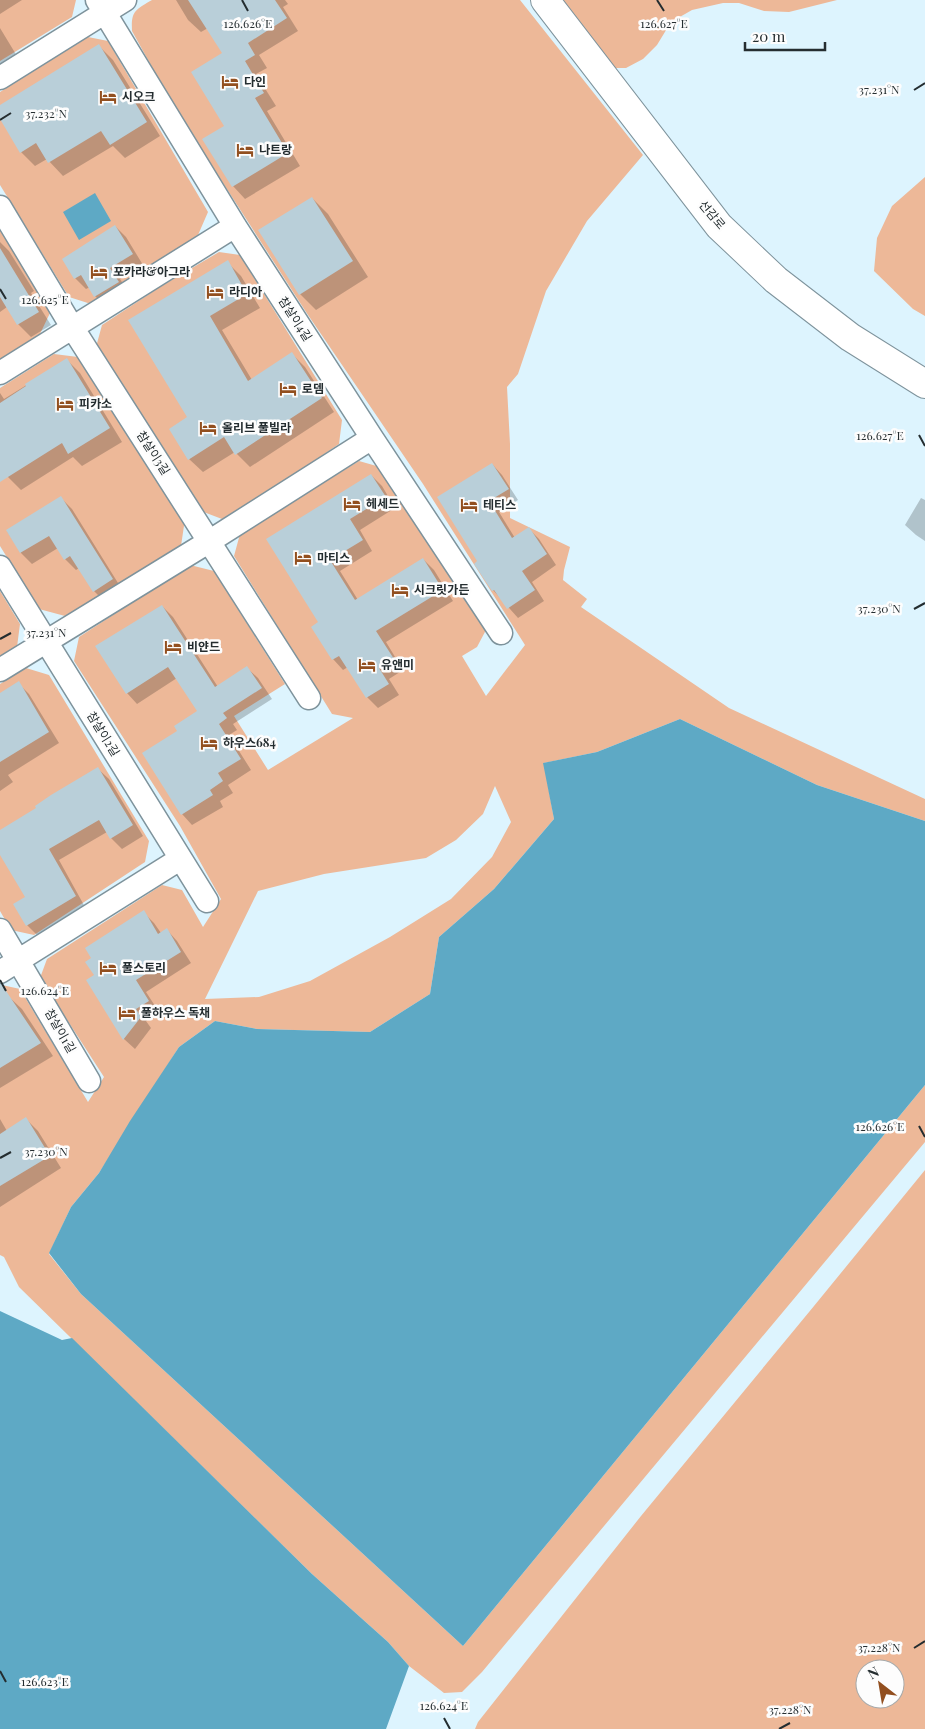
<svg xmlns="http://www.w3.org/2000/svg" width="925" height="1729" font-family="'Playfair Display','Noto Sans KR',serif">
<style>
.green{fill:#edb898;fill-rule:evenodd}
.water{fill:#5ea9c5}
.shadow{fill:#0003}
.building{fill:#b9cfd9}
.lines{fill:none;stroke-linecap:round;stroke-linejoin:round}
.minor-casing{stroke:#7e939c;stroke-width:25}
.tertiary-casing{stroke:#7e939c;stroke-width:30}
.minor{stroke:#fff;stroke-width:22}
.tertiary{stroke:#fff;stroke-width:28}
.ticks{fill:none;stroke:#242d30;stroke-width:2}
.labels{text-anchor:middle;stroke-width:5;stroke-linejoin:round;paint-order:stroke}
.poi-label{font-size:12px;font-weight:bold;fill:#242d30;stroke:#fdfdfd;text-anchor:start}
.street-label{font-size:12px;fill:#242d30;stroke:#fdfdfd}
.ticks-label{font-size:12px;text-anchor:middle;fill:#242d30;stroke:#fdfdfd;stroke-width:5;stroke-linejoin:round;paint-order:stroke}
</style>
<rect width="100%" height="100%" fill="#ddf4fe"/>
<path class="green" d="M0,0h76l-4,17 -72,44z
M152,0h368l123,155 -56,66 -41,70 -28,83 -11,13 3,57v74l60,29 -6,23 -1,10 24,19 -6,8 148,101 196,91v22l-108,-36 -137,-66 -83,33 -53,11 10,56 -60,70 -55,48 -9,57 -60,38 -113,-3 -42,-8 -36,26 -80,126 -28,34 -22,47 32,40 382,352 462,-561v57l-443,530 -20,20 -18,1 -35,-27 -21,-24 -76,-68 -293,-287 -15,-30 -4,-2v-268l2,-2 18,4 68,113 16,-25 -64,-99 7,-19 115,-74 20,5 21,37 18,-28 -41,-73 -106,-165 5,-24 111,-72 24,6 71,113 -51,32 34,54 85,-52 -21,-4 -98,-158 6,-22 119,-73 21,6 106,163 -9,17 -15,9 24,40 39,-51 -102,-161 -117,-172 -132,-205 -42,-76c-1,-20 3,-21 20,-31zM495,786l16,36 -19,35 -41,42 -61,38 -80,44 -51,16 -54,2 53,-108 66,-17 102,-16 30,-18 27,-26z
M563,0h274l-48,12 -25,-1 -25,-8h-16l-31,7 -21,12 -14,23 -14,14 -17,9h-11z
M88,37l20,4 100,171 -10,23 -107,69 -22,-7 -69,-112v-93z
M925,177v139l-12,-7 -39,-38 3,-33 15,-32z
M0,229l50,84 -11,23 -39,25z
M219,252l21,3 102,165 -3,24 -59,40 -58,35 -21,-8 -105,-164 6,-22 58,-38z
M54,354l24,3 107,162 -4,27 -116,70 -26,-7 -39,-63v-158z
M0,591l20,33 -3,23 -17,10z
M26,668l23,7 100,166 -4,21 -111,73 -23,-5 -11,-19v-227z
M925,1170v559h-450l3,-7 163,-206 173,-210zM865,1669h30v30h-30z"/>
<path class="water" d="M95,193l16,28 -32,19 -16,-28z
M680,719l137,66 108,36v264l-462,561 -382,-352 -32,-41 22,-46 28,-34 31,-52 49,-74 36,-26 42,8 113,3 60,-38 9,-57 55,-48 60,-70 -11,-56 54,-11z
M0,1311l62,29 10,-2 240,236 76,68 21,24 -23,63h-386z"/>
<path class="shadow" d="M0,0h22l-22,14z
M176,0h109l3,4 -5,3 15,24 -39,24 8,13 -11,6 20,32 -9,5 33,55 -55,33 -12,-13 -7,-60 -2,-72 -16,-26 -7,4 -13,-12z
M0,28l20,33 -20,13z
M99,46l14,14 47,76 -35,22 -12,-12 -50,30 -16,-17 -12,7 -14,-14 -21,-35v-11z
M312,198l16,16 40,63 -52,33 -16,-16z
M115,226l11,11 17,28 -23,14 9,14 -23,14 -11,-11 -5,-9 -4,2 -11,-11z
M0,242l9,9 25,40 -3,2 20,32 -20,12 -13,-13 -11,-17 -7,5z
M227,262l14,14 19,32 -38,22 30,50 40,-26 13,13 29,45 -84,55 -15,-15 -32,20 -14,-13v-41l-59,-98z
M67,360l13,13 42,69 -40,24 -9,-9 -52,33 -13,-13 -8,-12v-72l4,6z
M492,464l10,11 16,25 -19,12 16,26 14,-9 10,10 17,26 -24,17 12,19 -26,17 -25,-28 -14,-28z
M371,475l11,11 13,22 -35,22 12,21 -32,20 18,29 65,-41 11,11 19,31 -67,41 17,28 -14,9 10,16 -21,13 -11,-11 -19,-30 -5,3 -10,-11 -13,-36 -52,-84z
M61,498l11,11 51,82 -18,11 -11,-11 -15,-23 -3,2 -11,-11 -7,-11 -26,16 -11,-11 -14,-22z
M921,498l4,2v41l-9,-6 -11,-10z
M162,606l11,11 45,70 29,-19 11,10 14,21 -39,25 4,6 -8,5 22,35 -23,15 5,8 -13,8 3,6 -31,18 -10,-11 -3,-82 19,-21 -21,-33 -40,26 -10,-11z
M18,683l11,11 30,49 -51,32 5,7 -13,9v-97z
M98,769l11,10 34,57 -21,13 -11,-11 -4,-6 -48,28 26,47 -47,29 -11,-11 -12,-21 12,-7 -27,-44v-21l38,-23z
M143,912l11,11 7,10 6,-3 10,11 14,22 -45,29 13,20 -13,9 5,7 -16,21 -11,-10 -36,-59 7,-4z
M9,997l13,12 31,47 -53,32v-86z
M0,1119l7,12 19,-12 12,12 23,37 -61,39z"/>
<path class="building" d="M188,0h87l12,18 -39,25 7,12 -10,6 19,32 -9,5 33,55 -56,34 -30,-48 22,-13 -33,-54 31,-19z
M99,44l48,78 -37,23 -9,-14 -53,32 -12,-20 -16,10 -20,-34v-14z
M312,197l41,64 -54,34 -41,-65z
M115,225l18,29 -23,14 9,14 -25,15 -13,-22 -7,4 -12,-20z
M0,248l39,64 -22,13 -17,-28z
M228,260l19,34 -37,22 38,65 44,-29 30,46 -87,57 -11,-18 -36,23 -19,-31 18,-12 -59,-97z
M67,358l43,70 -42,26 -6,-11 -62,39v-79l26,-17 -1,-2z
M492,463l17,26 -20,12 23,37 17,-11 18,27 -25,17 13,19 -28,19 -13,-19 -2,1 -18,-27 3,-3 -40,-64z
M371,474l15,23 -36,22 13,21 -33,20 25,40 68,-42 20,32 -67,41 18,28 -15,9 10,16 -23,14 -27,-42 -7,4 -21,-33 7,-5 -52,-83z
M61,496l52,83 -20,13 -23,-36 -6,4 -15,-24 -29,17 -14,-23z
M162,605l53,82 32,-21 15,22 -39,25 4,5 -8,6 22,35 -23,14 5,8 -13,9 3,5 -32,20 -39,-62 35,-22 -3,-5 23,-15 -29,-44 -42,27 -31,-48z
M19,681l30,51 -49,30v-69z
M98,767l35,58 -23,14 -11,-19 -50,29 27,47 -50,30 -13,-22 12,-7 -25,-42v-25l36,-22 -1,-2 16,-11z
M144,910l14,24 9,-6 14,24 -45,28 13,21 -13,8 5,8 -18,23 -37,-60 8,-5 -9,-13 6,-4 -6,-10z
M0,985h2l39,58 -41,25z
M26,1117l24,39 -50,30v-52z"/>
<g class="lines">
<g class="minor-casing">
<path id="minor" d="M97,0l138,226 137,212 129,195
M0,78l125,-78
M0,207l72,120 237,371
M0,373l235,-147
M0,567l207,334
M0,670l210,-129 162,-103
M0,930l89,151
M0,972l180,-113"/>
</g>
<g class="tertiary-casing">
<path id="tertiary" d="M545,0l174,226 57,54 74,57 75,47"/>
</g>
<use href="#minor" class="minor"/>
<use href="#tertiary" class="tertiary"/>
</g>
<path class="ticks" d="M242,0l6,11M657,0l7,11M914,90l11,-7M0,120l11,-7M0,289l6,10M919,435l6,11M914,609l11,-6M0,639l11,-6M0,980l6,11M919,1126l6,11M0,1158l11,-6M914,1648l11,-7M0,1671l6,11M444,1718l6,11M779,1729l11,-6"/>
<defs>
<g id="hotel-bare" transform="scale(1.35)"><path d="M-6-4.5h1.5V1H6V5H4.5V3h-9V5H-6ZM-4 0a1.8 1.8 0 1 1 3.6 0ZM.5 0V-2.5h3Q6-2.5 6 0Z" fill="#924f1f" stroke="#fdfdfd" stroke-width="2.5" paint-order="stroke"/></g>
</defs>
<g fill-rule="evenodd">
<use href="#hotel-bare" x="230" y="82"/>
<use href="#hotel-bare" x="108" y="97"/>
<use href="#hotel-bare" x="245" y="150"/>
<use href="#hotel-bare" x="99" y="272"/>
<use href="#hotel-bare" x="215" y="292"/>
<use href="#hotel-bare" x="288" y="389"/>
<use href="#hotel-bare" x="65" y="404"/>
<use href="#hotel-bare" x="208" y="428"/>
<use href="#hotel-bare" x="352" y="504"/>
<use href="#hotel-bare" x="469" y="505"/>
<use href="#hotel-bare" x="303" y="558"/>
<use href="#hotel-bare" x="400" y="590"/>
<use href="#hotel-bare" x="173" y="647"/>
<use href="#hotel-bare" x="367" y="665"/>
<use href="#hotel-bare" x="209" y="743"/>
<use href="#hotel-bare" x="108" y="968"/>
<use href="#hotel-bare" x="127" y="1013"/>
</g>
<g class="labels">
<g class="poi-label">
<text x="244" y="86">다인</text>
<text x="122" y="101">시오크</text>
<text x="259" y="154">나트랑</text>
<text x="113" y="276">포카라&amp;아그라</text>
<text x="229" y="296">라디아</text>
<text x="302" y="393">로뎀</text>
<text x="79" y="408">피카소</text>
<text x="222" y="432">올리브 풀빌라</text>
<text x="366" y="508">헤세드</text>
<text x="483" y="509">테티스</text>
<text x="317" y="562">마티스</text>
<text x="414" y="594">시크릿가든</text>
<text x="187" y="651">비얀드</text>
<text x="381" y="669">유앤미</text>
<text x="223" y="747">하우스684</text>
<text x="122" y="972">풀스토리</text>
<text x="141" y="1017">풀하우스 독채</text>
</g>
<g class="street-label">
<text transform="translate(712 215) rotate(50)" y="4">선감로</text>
<text transform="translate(295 319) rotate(57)" y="4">참살이4길</text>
<text transform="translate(153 453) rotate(57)" y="4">참살이3길</text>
<text transform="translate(103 734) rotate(58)" y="4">참살이2길</text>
<text transform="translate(60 1031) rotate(60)" y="4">참살이1길</text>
</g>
</g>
<g class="ticks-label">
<text x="248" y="28">126.626°E</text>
<text x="664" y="28">126.627°E</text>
<text x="879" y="94">37.231°N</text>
<text x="46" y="118">37.232°N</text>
<text x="45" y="304">126.625°E</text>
<text x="880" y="440">126.627°E</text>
<text x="879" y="613">37.230°N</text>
<text x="46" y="637">37.231°N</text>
<text x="45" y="995">126.624°E</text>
<text x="880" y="1131">126.626°E</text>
<text x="46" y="1156">37.230°N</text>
<text x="879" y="1652">37.228°N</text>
<text x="45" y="1686">126.623°E</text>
<text x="444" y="1710">126.624°E</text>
<text x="790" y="1714">37.228°N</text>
</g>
<g transform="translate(880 1684) rotate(329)"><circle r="24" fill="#fdfdfd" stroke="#a6aaab"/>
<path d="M0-4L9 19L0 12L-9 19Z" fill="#924f1f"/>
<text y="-8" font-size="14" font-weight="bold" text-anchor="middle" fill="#242d30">N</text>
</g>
<path d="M745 42v8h80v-8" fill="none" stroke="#242d30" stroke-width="2.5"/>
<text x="752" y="42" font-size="15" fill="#242d30" stroke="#fdfdfd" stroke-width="4" paint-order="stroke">20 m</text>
</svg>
